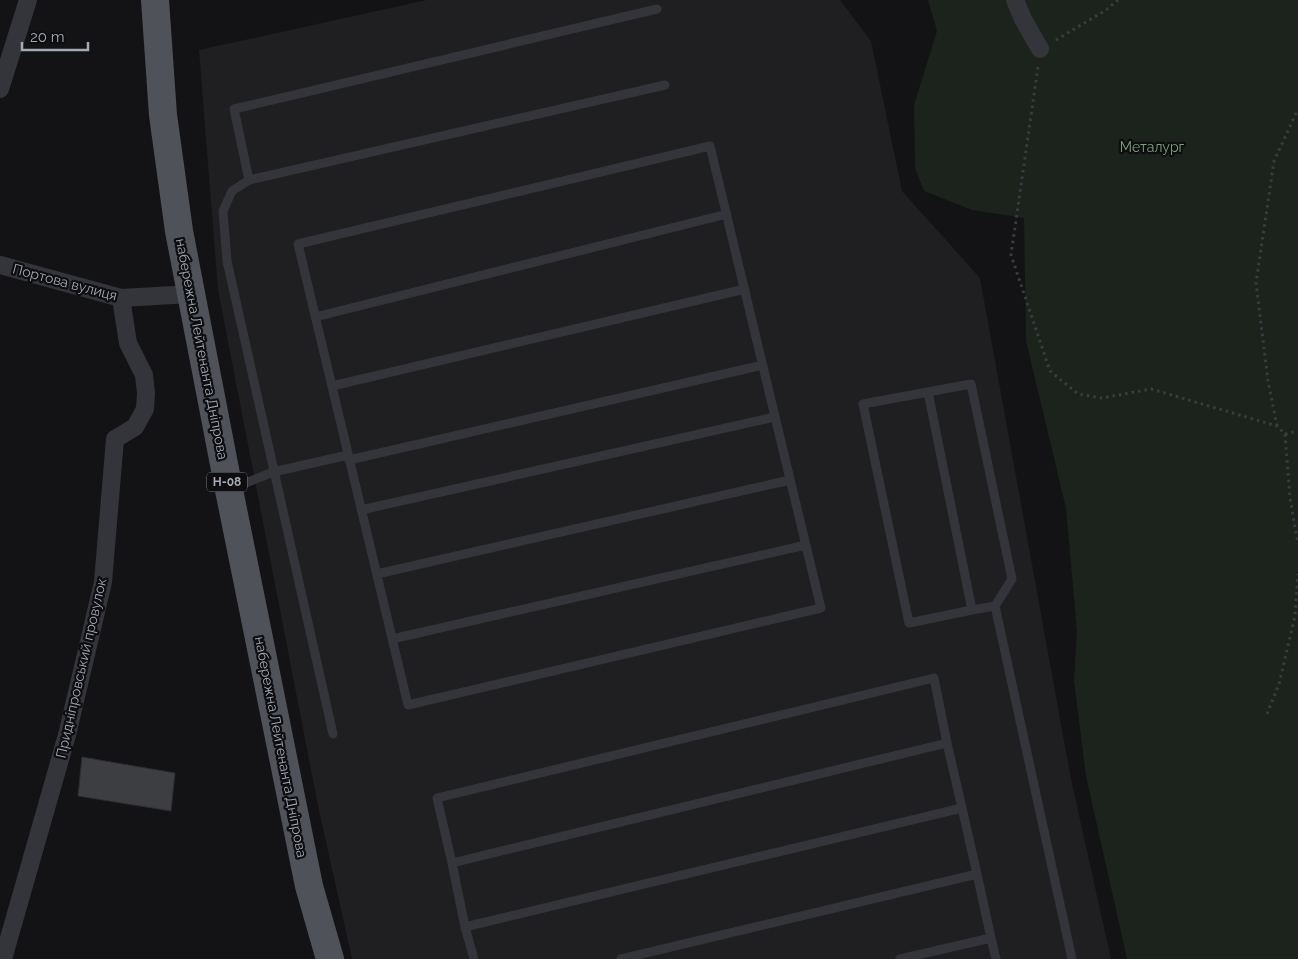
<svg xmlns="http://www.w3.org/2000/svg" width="1298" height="959" font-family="Raleway,sans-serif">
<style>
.built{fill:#1f1f22}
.green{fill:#1b231c}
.building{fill:#3d3e42;stroke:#2d2d31}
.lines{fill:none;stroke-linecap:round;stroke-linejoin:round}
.path{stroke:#3a3c41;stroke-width:3;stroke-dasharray:2.5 4;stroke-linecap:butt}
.lane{stroke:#34353a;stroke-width:9}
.street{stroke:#34353a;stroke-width:18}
.primary{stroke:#505259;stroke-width:28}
.labels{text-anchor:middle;stroke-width:4.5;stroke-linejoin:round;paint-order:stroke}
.shield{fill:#0e0e10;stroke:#777a84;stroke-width:1}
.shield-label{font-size:12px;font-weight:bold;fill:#a4a9b6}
.park-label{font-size:14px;fill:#7ba27e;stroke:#0e0e10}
.street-label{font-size:14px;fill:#a4a9b6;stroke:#0e0e10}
</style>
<rect width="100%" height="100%" fill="#131315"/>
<path class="built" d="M427,0h413l31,41 31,150 78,87 91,501 40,180h-759l-34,-153 -100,-516 -19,-240z"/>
<path class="green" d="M928,0h370v959h-171l-41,-183 -12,-95 3,-49 -11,-124 -40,-167 -2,-123 -52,-8 -48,-19 -9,-23 -1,-63 23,-74z"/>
<path class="building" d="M82,757l93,16 -4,38 -93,-15z"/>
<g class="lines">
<path class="path" d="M1056,40l50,-30 12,-10
M1038,67l-27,188 39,116 28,23 24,4 49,-9 126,37 8,8 5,64 8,46
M1277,426l-9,-45 -12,-98 18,-122 24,-52
M1285,434l13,-3
M1267,714l12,-30 16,-68 3,-42"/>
<path class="lane" d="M710,146l111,462 -413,97 -110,-461z
M249,180l-15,-71 423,-100
M315,317l412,-103
M332,386l413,-97
M928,392l44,218 -63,13 -46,-219 108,-20 41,195 -17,27 77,353
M349,460l414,-95
M231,489l42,-17 75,-17
M361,510l414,-93
M377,574l413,-94
M972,610l23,-4
M392,639l414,-94
M333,734l-106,-473 -4,-50 9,-20 17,-11 416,-95
M452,863l-15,-65 497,-120 13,65
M465,927l-13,-64 495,-120 15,65
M474,959l-9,-32 497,-119 15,66
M621,959l356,-85 14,64
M900,959l91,-21 5,21"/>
<path class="street" d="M1015,0l8,19 17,30
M0,89l28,-89
M0,265l121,33 70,-4
M3,959l64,-224 36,-153 12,-143 20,-12 10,-18 1,-16 -2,-18 -16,-32 -7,-45"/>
<path class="primary" d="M155,0l8,115 16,116 50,259 80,396 21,73"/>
</g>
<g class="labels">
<rect class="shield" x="207" y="472.5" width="40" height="19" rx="4"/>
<g class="shield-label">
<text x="227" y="486">Н-08</text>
</g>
<g class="park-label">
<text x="1152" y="152">Металург</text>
</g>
<g class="street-label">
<text transform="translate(65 282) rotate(15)" y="5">Портова вулиця</text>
<text transform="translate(202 349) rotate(79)" y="5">набережна Лейтенанта Дніпрова</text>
<text transform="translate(81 668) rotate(-77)" y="5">Придніпровський провулок</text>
<text transform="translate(281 747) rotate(79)" y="5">набережна Лейтенанта Дніпрова</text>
</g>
</g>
<path d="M22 42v8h66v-8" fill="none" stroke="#a4a9b6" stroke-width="2.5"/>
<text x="30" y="42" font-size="15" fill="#a4a9b6" stroke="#0e0e10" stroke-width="4" paint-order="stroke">20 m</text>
</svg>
